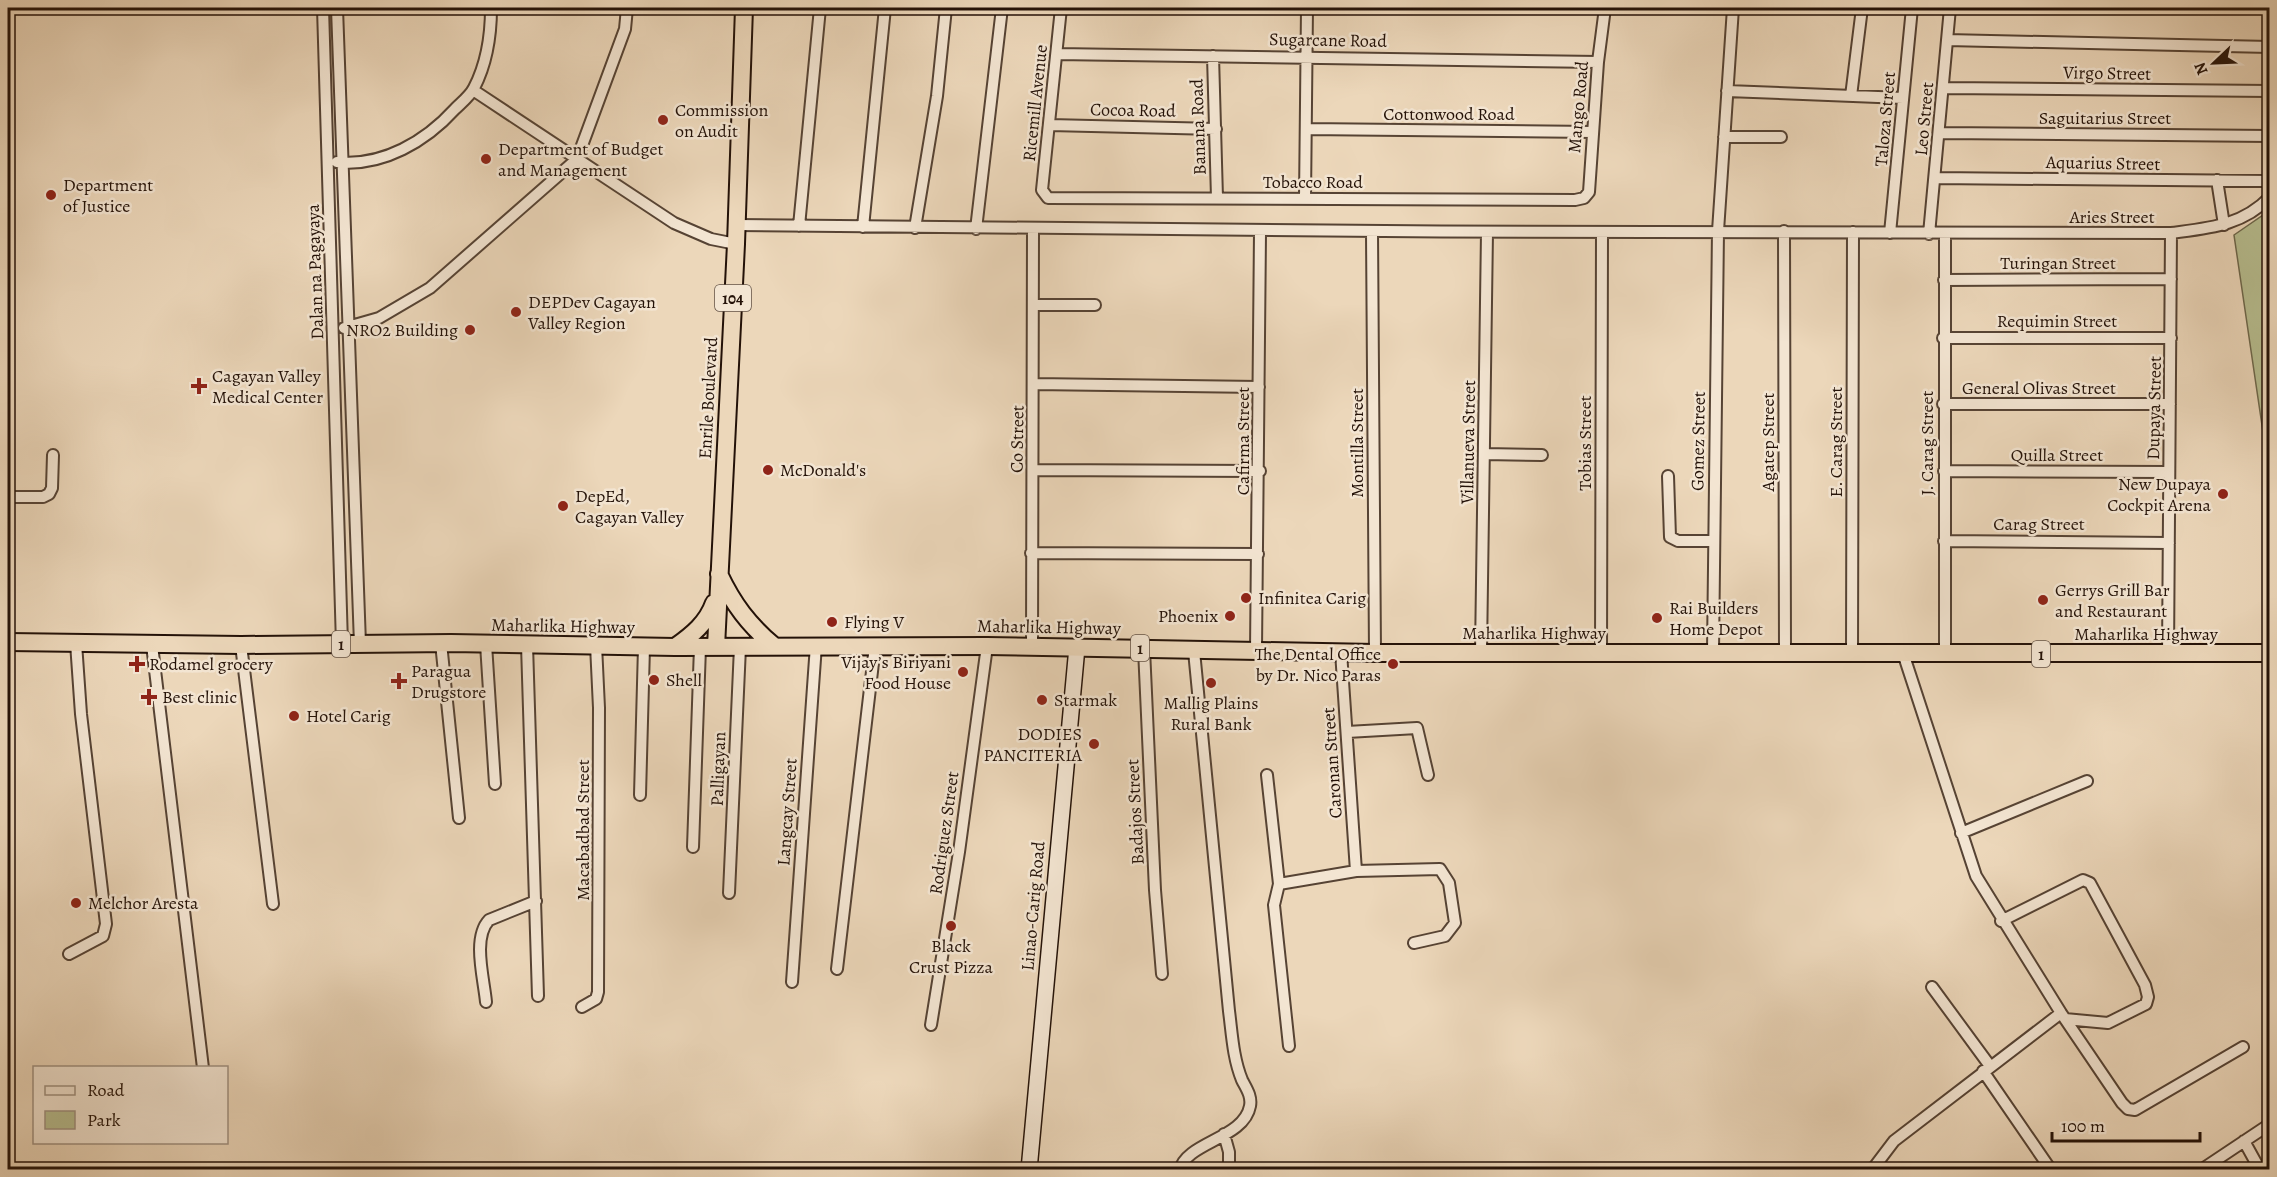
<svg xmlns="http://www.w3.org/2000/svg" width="2277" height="1177" font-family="Alegreya,serif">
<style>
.green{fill:#b7be90;stroke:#6e684c;stroke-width:1.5}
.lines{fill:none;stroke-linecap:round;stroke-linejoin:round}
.minor-casing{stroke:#564334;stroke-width:14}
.secondary-casing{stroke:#241208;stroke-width:18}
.trunk-casing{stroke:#241208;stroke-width:20}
.minor{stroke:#f3e5d2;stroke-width:10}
.secondary{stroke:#f3e5d2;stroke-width:15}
.trunk{stroke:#ecd7ba;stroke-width:16}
.poi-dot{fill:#8f2418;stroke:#f3e5d2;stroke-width:2}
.labels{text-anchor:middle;stroke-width:5;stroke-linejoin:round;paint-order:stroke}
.shield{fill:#f3e5d2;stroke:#625145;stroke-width:1.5}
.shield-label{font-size:16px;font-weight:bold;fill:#241208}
.street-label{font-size:18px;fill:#241208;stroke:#f3e5d2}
.poi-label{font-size:18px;fill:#241208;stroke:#f3e5d2;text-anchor:start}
</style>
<rect width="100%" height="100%" fill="#ecd7ba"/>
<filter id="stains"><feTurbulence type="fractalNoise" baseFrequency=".00333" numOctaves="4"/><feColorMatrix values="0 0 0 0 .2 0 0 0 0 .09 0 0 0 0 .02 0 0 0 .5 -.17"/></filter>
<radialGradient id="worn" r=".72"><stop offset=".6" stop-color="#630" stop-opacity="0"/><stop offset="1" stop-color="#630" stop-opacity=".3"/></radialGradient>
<path class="green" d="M2269,211v262l-35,-238z"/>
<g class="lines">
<g class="minor-casing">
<path id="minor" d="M323,8l19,636
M337,8l23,636
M1061,8l-19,182 6,8 527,2 9,-2 5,-6 9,-130 7,-54
M1947,40l323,7
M1057,54l541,8
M1213,56l4,142
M1944,88l326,3
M473,90l201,133 37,16 25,5
M1727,91l176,7
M1851,96l11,-88
M1050,125l166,4
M1306,129l287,3
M1940,133l330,3
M1724,137h57
M337,162c46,5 89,-21 118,-53 6,-6 15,-13 19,-21 13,-25 17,-53 17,-80
M1935,178l335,3
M2217,180l7,45
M1305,198l2,-190
M736,225c478,7 957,8 1435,8 38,-5 71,-7 99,-36
M799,226l21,-218
M863,227l22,-219
M915,228l22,-132 9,-88
M976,229l26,-221
M1784,231l1,422
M1372,232l3,421
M1890,233l22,-225
M1945,233v420
M1929,234l21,-226
M1944,280l227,-1
M1033,305h62
M344,328l35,-10 51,-30 147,-129 48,-130 2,-21
M1943,338h228
M1034,384l225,3
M1943,404h227
M1484,454l58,1
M1033,470l227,1
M1944,471l225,1
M1668,476l2,61 8,4h35
M8,497h35l6,-3 3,-6 1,-33
M1944,541l225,2
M1031,553l227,1
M441,643l18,175
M486,644l9,140
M152,645l51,423
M241,645l32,259
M527,645l11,351
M1032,648l1,-418
M1144,649l11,241 7,84
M1256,650l4,-417
M1341,652l15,219
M1481,652l6,-420
M1713,652l5,-421 15,-223
M1601,653l1,-420
M1852,653l1,-421
M1903,653l73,223 85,137 61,90 6,6 7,1 108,-63
M2168,655l3,-422
M1347,732l70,-4 11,47
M1267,775l12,109
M640,795l4,-148
M1961,833l126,-52
M693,847l7,-200
M729,893l11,-246
M2001,921l82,-41 7,3 55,102 3,12 -2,7 -38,19 -43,-4
M69,954l34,-18 3,-12 -25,-210 -5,-71
M837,969l38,-323
M792,982l24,-337
M1932,987l58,79
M486,1002c-2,-23 -14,-64 3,-82l47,-19
M582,1007l14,-8 2,-7 1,-284 -3,-63
M931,1025l28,-173 28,-206
M1289,1046l-15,-141 5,-21 77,-13 84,-2 9,14 6,40 -10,13 -31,7
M1983,1071l68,99
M1224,1134l5,18v18
M2244,1141l16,29
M1180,1170c6,-28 64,-31 70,-64 2,-10 -4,-18 -8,-26 -9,-22 -10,-46 -13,-69l-35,-360
M1872,1170l22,-29 167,-128
M2201,1170l69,-46"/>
</g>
<g class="secondary-casing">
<path id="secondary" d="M1029,1170l48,-523"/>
</g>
<g class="trunk-casing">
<path id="trunk" d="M719,574c14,30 30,51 55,72
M8,642l233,3 210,-2 224,4 312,-1 388,7h895
M675,647c17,-12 32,-24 39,-44
M716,647l20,-403 8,-236"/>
</g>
<use href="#minor" class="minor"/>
<use href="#secondary" class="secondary"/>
<use href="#trunk" class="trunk"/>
</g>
<g class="poi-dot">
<circle cx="663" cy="120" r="6"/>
<circle cx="486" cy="159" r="6"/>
<circle cx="51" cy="195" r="6"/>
<circle cx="516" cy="312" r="6"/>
<circle cx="470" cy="330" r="6"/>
<path d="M196 377h6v6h6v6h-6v6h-6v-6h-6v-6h6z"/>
<circle cx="768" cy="470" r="6"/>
<circle cx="2223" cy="494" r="6"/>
<circle cx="563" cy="506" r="6"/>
<circle cx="1246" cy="598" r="6"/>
<circle cx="2043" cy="600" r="6"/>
<circle cx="1230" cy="616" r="6"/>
<circle cx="1657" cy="618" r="6"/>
<circle cx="832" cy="622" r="6"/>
<path d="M134 655h6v6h6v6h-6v6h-6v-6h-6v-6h6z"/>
<circle cx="1393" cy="664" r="6"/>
<circle cx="963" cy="672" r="6"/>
<circle cx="654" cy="680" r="6"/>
<path d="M396 672h6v6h6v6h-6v6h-6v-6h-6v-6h6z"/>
<circle cx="1211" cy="683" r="6"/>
<path d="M146 688h6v6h6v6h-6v6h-6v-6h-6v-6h6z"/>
<circle cx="1042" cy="700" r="6"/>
<circle cx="294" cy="716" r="6"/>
<circle cx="1094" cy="744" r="6"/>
<circle cx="76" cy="903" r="6"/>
<circle cx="951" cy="926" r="6"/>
</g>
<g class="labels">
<g class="shield">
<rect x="715" y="285" width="36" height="26" rx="4.5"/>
<rect x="332" y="631" width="18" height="26" rx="4.5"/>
<rect x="1131" y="635" width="18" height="26" rx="4.5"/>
<rect x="2032" y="641" width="18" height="26" rx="4.5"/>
</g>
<g class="shield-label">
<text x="733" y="304">104</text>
<text x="341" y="650">1</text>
<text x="1140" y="654">1</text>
<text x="2041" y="660">1</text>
</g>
<g class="street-label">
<text transform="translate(1328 40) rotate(1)" y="6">Sugarcane Road</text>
<text transform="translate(2107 73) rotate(1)" y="6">Virgo Street</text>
<text transform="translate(1035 103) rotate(-84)" y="6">Ricemill Avenue</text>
<text transform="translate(1578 107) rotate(-85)" y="6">Mango Road</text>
<text transform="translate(1133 110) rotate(1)" y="6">Cocoa Road</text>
<text x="1449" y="120">Cottonwood Road</text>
<text x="2105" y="124">Saguitarius Street</text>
<text transform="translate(1885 119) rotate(-85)" y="6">Taloza Street</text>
<text transform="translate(1924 119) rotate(-85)" y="6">Leo Street</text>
<text transform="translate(1198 127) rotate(-92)" y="6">Banana Road</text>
<text transform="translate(2103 163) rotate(1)" y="6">Aquarius Street</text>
<text x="1313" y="188">Tobacco Road</text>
<text x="2112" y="223">Aries Street</text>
<text x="2058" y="269">Turingan Street</text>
<text transform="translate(315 272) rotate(-92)" y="6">Dalan na Pagayaya</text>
<text x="2057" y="327">Requimin Street</text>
<text x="2039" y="394">General Olivas Street</text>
<text transform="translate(708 398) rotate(-87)" y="6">Enrile Boulevard</text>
<text transform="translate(2154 408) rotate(-89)" y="6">Dupaya Street</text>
<text transform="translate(1017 439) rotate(-89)" y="6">Co Street</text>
<text transform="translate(1243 441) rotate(-90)" y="6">Cafirma Street</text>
<text transform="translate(1698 441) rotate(-89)" y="6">Gomez Street</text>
<text transform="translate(1468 442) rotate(-89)" y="6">Villanueva Street</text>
<text transform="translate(1768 442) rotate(-90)" y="6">Agatep Street</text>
<text transform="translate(1836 442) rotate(-90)" y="6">E. Carag Street</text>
<text transform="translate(1357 443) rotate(-90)" y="6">Montilla Street</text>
<text transform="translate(1585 443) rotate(-90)" y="6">Tobias Street</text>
<text transform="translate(1927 443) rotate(-90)" y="6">J. Carag Street</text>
<text x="2057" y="461">Quilla Street</text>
<text x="2039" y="530">Carag Street</text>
<text transform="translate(563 626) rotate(1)" y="6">Maharlika Highway</text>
<text transform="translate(1049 627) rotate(1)" y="6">Maharlika Highway</text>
<text x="1534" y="639">Maharlika Highway</text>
<text x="2146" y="640">Maharlika Highway</text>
<text transform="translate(1332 763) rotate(-94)" y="6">Caronan Street</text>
<text transform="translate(718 769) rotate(-88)" y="6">Palligayan</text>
<text transform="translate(787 812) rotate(-86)" y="6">Langcay Street</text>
<text transform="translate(1135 812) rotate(-93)" y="6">Badajos Street</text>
<text transform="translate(583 830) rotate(-90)" y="6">Macabadbad Street</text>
<text transform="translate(944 833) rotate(-82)" y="6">Rodriguez Street</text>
<text transform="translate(1033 906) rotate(-85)" y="6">Linao-Carig Road</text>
</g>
<g class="poi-label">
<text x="675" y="116">Commission<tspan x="675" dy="21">on Audit</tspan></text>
<text x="498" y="155">Department of Budget<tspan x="498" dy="21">and Management</tspan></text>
<text x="63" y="191">Department<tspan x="63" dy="21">of Justice</tspan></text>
<text x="528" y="308">DEPDev Cagayan<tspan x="528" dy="21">Valley Region</tspan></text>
<text x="458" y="336" text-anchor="end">NRO2 Building</text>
<text x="212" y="382">Cagayan Valley<tspan x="212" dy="21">Medical Center</tspan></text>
<text x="780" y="476">McDonald's</text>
<text x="2211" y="490" text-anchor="end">New Dupaya<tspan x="2211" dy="21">Cockpit Arena</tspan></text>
<text x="575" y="502">DepEd,<tspan x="575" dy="21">Cagayan Valley</tspan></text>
<text x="2055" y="596">Gerrys Grill Bar<tspan x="2055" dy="21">and Restaurant</tspan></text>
<text x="1258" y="604">Infinitea Carig</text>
<text x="1669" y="614">Rai Builders<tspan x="1669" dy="21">Home Depot</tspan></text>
<text x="1218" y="622" text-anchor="end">Phoenix</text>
<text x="844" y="628">Flying V</text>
<text x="1381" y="660" text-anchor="end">The Dental Office<tspan x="1381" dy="21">by Dr. Nico Paras</tspan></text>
<text x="951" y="668" text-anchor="end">Vijay’s Biriyani<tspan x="951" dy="21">Food House</tspan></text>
<text x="149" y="670">Rodamel grocery</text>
<text x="411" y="677">Paragua<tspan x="411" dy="21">Drugstore</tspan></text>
<text x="666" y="686">Shell</text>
<text x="162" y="703">Best clinic</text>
<text x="1054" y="706">Starmak</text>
<text x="1211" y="709" text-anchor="middle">Mallig Plains<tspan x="1211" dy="21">Rural Bank</tspan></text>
<text x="306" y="722">Hotel Carig</text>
<text x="1082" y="740" text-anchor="end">DODIES<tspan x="1082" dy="21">PANCITERIA</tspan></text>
<text x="88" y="909">Melchor Aresta</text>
<text x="951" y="952" text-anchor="middle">Black<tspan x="951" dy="21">Crust Pizza</tspan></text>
</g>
</g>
<rect width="2277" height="1177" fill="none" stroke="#ecd7ba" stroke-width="30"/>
<rect x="9" y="9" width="2259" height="1159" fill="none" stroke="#241208" stroke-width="3"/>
<rect x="15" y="15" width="2247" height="1147" fill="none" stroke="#241208" stroke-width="1.5"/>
<rect x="33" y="1066" width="195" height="78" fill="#f3e5d2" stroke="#a09181" stroke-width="1.5"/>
<rect x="45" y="1086" width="30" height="9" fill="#f3e5d2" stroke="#a09181" stroke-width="1.5"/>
<text x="87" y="1096" font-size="18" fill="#241208">Road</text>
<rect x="45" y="1111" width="30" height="18" fill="#b7be90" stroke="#a09181" stroke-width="1.5"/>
<text x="87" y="1126" font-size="18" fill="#241208">Park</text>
<g transform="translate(2214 63) rotate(247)" stroke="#f3e5d2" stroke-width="4.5" paint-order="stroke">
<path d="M0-4.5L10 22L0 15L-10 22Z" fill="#241208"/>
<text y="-9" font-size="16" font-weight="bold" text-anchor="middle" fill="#241208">N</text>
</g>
<path d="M2052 1132v9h148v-9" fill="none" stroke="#241208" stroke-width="3"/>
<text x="2061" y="1132" font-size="18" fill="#241208" stroke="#f3e5d2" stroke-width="4.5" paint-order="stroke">100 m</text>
<rect width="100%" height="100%" filter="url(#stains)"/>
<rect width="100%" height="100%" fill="url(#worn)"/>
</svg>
